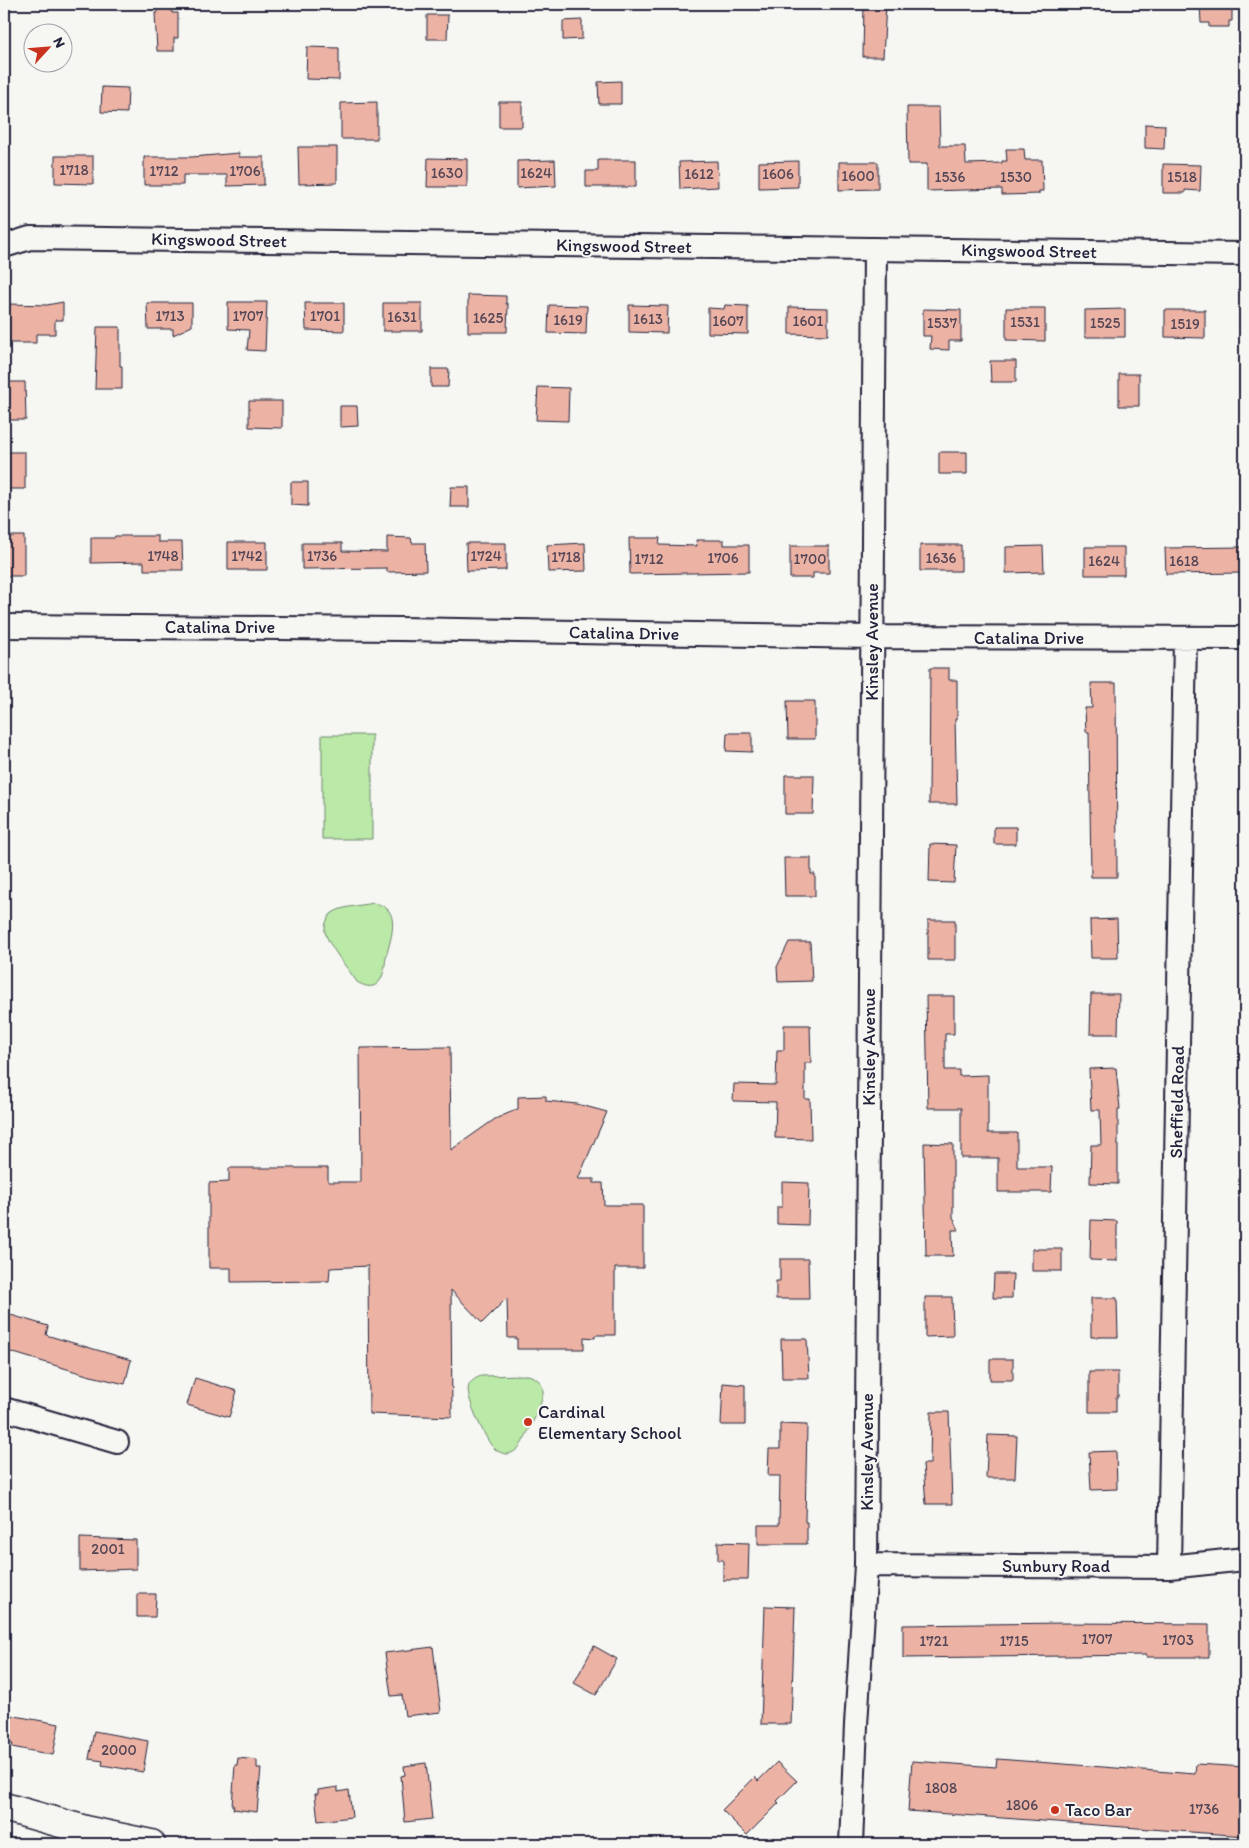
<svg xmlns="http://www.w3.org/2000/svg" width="1249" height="1848" font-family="Itim,sans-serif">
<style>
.green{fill:#bbe9a7;stroke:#6e8671}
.building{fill:#ecb3a5;stroke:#22223b}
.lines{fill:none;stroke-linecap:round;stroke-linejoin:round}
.minor-casing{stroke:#22223b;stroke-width:26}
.primary-casing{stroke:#22223b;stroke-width:31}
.minor{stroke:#f6f6f2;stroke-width:22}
.primary{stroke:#f6f6f2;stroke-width:28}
.poi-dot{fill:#c8321e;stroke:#f6f6f2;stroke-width:2}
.labels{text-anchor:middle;stroke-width:4;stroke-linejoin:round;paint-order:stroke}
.number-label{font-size:15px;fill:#544656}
.street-label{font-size:18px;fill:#22223b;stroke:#f6f6f2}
.poi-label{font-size:18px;fill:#22223b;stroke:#f6f6f2;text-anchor:start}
</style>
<rect width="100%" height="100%" fill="#f6f6f2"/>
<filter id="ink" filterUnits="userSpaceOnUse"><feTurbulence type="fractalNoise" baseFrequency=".02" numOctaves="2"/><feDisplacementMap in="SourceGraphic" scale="10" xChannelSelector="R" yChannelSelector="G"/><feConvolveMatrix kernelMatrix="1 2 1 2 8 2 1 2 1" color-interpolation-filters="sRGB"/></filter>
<g filter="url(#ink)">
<path class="green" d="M322,735h50v104h-50z
M373,903c30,4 18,34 13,54 -1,8 -2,20 -8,26 -6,6 -14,3 -21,-1 -8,-12 -29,-37 -32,-50 -1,-5 2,-14 6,-18 10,-8 29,-8 42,-11z
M528,1375c7,2 14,6 15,15 2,10 -16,44 -21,53 -3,5 -9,11 -15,11 -6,0 -13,-5 -16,-9 -7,-10 -27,-50 -22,-60 3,-5 7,-7 12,-9z"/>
<path class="building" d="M157,4h15v9h6v25h-4v13h-17l-2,-38h2z
M864,4h22l-3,53h-20z
M1200,4h32v17h-3v6h-20v-4h-8z
M427,15h21l-1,24h-20z
M582,20v19l-19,1v-19z
M307,47l32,1v32l-33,-1z
M621,81v23h-22l-1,-22z
M102,87l26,1 -1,25 -26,-1z
M377,102v37h-36v-36z
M499,102h23v25h-23z
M907,107h32l1,39h25l1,18 36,-1v-2h5l-1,-12h18l1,11h17l1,31h-4v3l-37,1v-6l-75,2v-27h-19z
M1145,124l20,1 -1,24 -19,-1z
M298,147h39v36l-38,1z
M239,153v4h25v28l-37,1v-11h-44v10h-39v-28h48z
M55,156h38v28l-38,-1z
M428,158l39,1v28h-40z
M555,160l1,26 -39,2v-27z
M598,160h38v27h-50v-16h12z
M717,161l1,26 -38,2 -1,-27z
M798,161v26l-39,1v-26z
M839,162h39v27l-39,1z
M1163,164l38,1 -1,26 -15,-1v3h-22z
M468,295l38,1v8h2l-1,28h-39z
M63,302v18h-8v14h-19v9h-25v-1l-3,-1v-37l39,1z
M228,302h39l-2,49 -18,-1 2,-20 -21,-1z
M147,303h45v23l-19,9v-6h-25z
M305,303h39v28l-38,-1z
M383,303h39v28h-39z
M549,305l38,1 -1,28 -38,-1z
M629,305l39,1 -1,27 -38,-1z
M725,305l23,1v28l-40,-1v-25l16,1z
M789,307l39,1v27l-39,-1z
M1006,308h39v33l-39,-1z
M923,309l38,1v31h-12v9l-19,-1 1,-13h-8z
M1125,309v28h-40v-27z
M1165,310h40v28l-40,-1z
M97,327h23v39h2v23h-27z
M990,361h26v21h-25z
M431,369h18l-1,18h-17z
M1119,374h20v32h-20z
M4,382h21l1,38h-22z
M538,387l31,1 -1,33 -32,-1z
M249,401h33v27l-33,-1z
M340,406h17l1,20 -18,1z
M4,452h21v37h-21z
M939,452h28v22h-28z
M291,482h17v24l-17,-1z
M451,487h18v20h-19z
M4,536h20v40h-20z
M115,536h43v6h24l1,28h-39v-8l-53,1v-25h23z
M387,537l24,1 1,5h13l1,28 -39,1v-4l-85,1v-26h40v8l45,1z
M629,538h31l-1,7 38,1 -1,-6h28v5h25v27l-119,2z
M228,542h39v28h-39z
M466,543h40v27l-39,1z
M585,543l1,28 -38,1 -1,-27z
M920,545h41v26h-41z
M790,546h39v27h-16v5h-23z
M1043,546l1,26 -38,1v-26z
M1085,547h39v28h-39z
M1245,547v26l-79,1 -1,-26z
M930,668h19v12h8v39h-2l2,85h-28z
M1091,683h25l1,194h-26l-2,-145h-3l-1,-24h7z
M787,701h28v38h-27z
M727,733h25v19l-26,-1z
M785,775h29l-1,39h-28z
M994,827h22v17h-22z
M930,844l26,1 -2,38 -25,-1z
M784,858h27v16h4v22h-30z
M1117,919l1,39h-27l-1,-38z
M928,920h27v40h-27z
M789,942h21l2,39 -34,1 -1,-15z
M1091,994h28l-1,40h-28z
M926,996h28v38h-9v36h14v6l29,-1v58h29v34h35l-1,25h-53v-34h-37v-50h-33z
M784,1025h26l1,38h-6v36h5l1,40 -36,-1 1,-36 -43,-1 1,-17 42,1 1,-35h7z
M450,1047l1,103 44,-31 23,-10v-12l28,-1v5l31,3 30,8 -29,67h16v4h9l1,22h39v63h-28v67h-20v3l-11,-1v12h-67v-11h-9l-1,-40 -25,25 -31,-33 1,127 -83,-3 -1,-148 -38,2 -1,13 -98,1v-14h-22v-85l20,-1v-14h99v14h33l-1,-134z
M1116,1068l4,41h-2v75l-28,-1 1,-38h10l-1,-35h-9l-2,-41z
M924,1143l29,1v73l6,13h-7l1,26h-27z
M782,1182l27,1 -1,42 -31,-1v-17h5z
M1091,1220l26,1v40l-27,-1z
M1032,1249h30v22h-30z
M780,1259h28l1,40h-33v-18h4z
M994,1274h19l-1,24h-19z
M925,1297h27l1,39 -28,1z
M1091,1298h26l1,39h-27z
M4,1313l44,13 -2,9 85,25 -6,24 -38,-9 -83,-25z
M781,1339h26l2,39h-27z
M990,1359h23v21h-23z
M1089,1372h29v25h-2v15h-27z
M195,1378l42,13 -8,26 -42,-12z
M723,1383l22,2v40h-24z
M931,1412h18l3,92h-26l-3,-40h7z
M780,1424l27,1 -2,97h2v22h-49v-19h21l1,-49h-12l1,-27h11z
M988,1435l29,1 -2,42h-29z
M1116,1451l1,38 -26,1 -2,-38z
M80,1538l56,2v29l-56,2z
M718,1542l31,1 -1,37h-25v-20h-5z
M137,1594h19l-1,23h-18z
M765,1606l30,1 -4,117h-30z
M1066,1623l143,1v33h-63v-2l-243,3v-33z
M594,1646l23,13 -21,36 -22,-12z
M433,1647l8,65 -36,4 -3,-21 -11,1 -6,-43z
M4,1714l55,10 -6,31 -41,-8 1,-3 -9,-1z
M94,1731l54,10 -5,31 -41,-7 1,-4 -14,-2z
M238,1758l19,2v8h4l-4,44 -24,-3 1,-3h-2l3,-41h2z
M997,1759l198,15 1,-10 49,3v69l-337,-25 4,-50 84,6z
M777,1762l20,19 -20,20 2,2 -32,32 -25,-25 33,-33 3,4z
M426,1763l6,56 -27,3 -4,-46 4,-1 -1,-9z
M338,1787v5l11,-2 3,27 -34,4 -3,-27h3v-4z"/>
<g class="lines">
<g class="minor-casing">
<path id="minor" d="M4,246l26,-8 1215,16
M4,626l397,3 471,8 373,1
M4,1409l113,33
M866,1565l303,2 76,-8
M1169,1567l16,-929
M851,1844l5,-119 10,-160 9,-1316"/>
</g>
<g class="primary-casing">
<path id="primary" d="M4,1807l85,24 62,13"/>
</g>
<use href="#minor" class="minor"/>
<use href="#primary" class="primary"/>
</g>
</g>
<g class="poi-dot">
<circle cx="528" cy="1422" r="5"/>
<circle cx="1055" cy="1810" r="5"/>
</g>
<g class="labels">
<g class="number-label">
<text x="74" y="175">1718</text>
<text x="164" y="176">1712</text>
<text x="245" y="176">1706</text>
<text x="447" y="178">1630</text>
<text x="536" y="178">1624</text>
<text x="699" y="179">1612</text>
<text x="778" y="179">1606</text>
<text x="858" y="181">1600</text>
<text x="950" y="182">1536</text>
<text x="1016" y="182">1530</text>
<text x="1182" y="182">1518</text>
<text x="170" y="321">1713</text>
<text x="248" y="321">1707</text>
<text x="325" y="321">1701</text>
<text x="402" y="322">1631</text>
<text x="488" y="323">1625</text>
<text x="648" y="324">1613</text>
<text x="568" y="325">1619</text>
<text x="728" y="326">1607</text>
<text x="808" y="326">1601</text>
<text x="1025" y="327">1531</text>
<text x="942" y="328">1537</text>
<text x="1105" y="328">1525</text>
<text x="1185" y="329">1519</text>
<text x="163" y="561">1748</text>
<text x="247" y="561">1742</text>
<text x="322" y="561">1736</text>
<text x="486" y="561">1724</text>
<text x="566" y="562">1718</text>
<text x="723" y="563">1706</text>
<text x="941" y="563">1636</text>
<text x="649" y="564">1712</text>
<text x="810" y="564">1700</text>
<text x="1104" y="566">1624</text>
<text x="1184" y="566">1618</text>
<text x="108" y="1554">2001</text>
<text x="1097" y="1644">1707</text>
<text x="1178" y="1645">1703</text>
<text x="934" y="1646">1721</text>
<text x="1014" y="1646">1715</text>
<text x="119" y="1755">2000</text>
<text x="941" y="1793">1808</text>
<text x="1022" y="1810">1806</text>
<text x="1204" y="1814">1736</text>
</g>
<g class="street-label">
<text transform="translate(219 240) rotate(1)" y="6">Kingswood Street</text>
<text transform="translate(624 246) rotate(1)" y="6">Kingswood Street</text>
<text transform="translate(1029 251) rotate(1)" y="6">Kingswood Street</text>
<text x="220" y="633">Catalina Drive</text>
<text transform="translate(624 633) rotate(1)" y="6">Catalina Drive</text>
<text x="1029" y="644">Catalina Drive</text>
<text transform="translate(872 642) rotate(-90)" y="6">Kinsley Avenue</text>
<text transform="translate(869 1047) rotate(-90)" y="6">Kinsley Avenue</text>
<text transform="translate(1177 1102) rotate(-89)" y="6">Sheffield Road</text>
<text transform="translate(867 1452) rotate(-90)" y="6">Kinsley Avenue</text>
<text x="1056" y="1572">Sunbury Road</text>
</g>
<g class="poi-label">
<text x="538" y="1418">Cardinal<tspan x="538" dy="21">Elementary School</tspan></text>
<text x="1065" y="1816">Taco Bar</text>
</g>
</g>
<rect width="1249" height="1848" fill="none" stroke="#f6f6f2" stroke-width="20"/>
<rect x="10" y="10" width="1229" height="1828" fill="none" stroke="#22223b" stroke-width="2" filter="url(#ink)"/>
<g transform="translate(48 48) rotate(64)"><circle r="24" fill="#f6f6f2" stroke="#a1a1a9"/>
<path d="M0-4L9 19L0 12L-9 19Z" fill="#c8321e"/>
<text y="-8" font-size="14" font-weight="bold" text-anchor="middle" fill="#22223b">N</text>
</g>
</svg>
